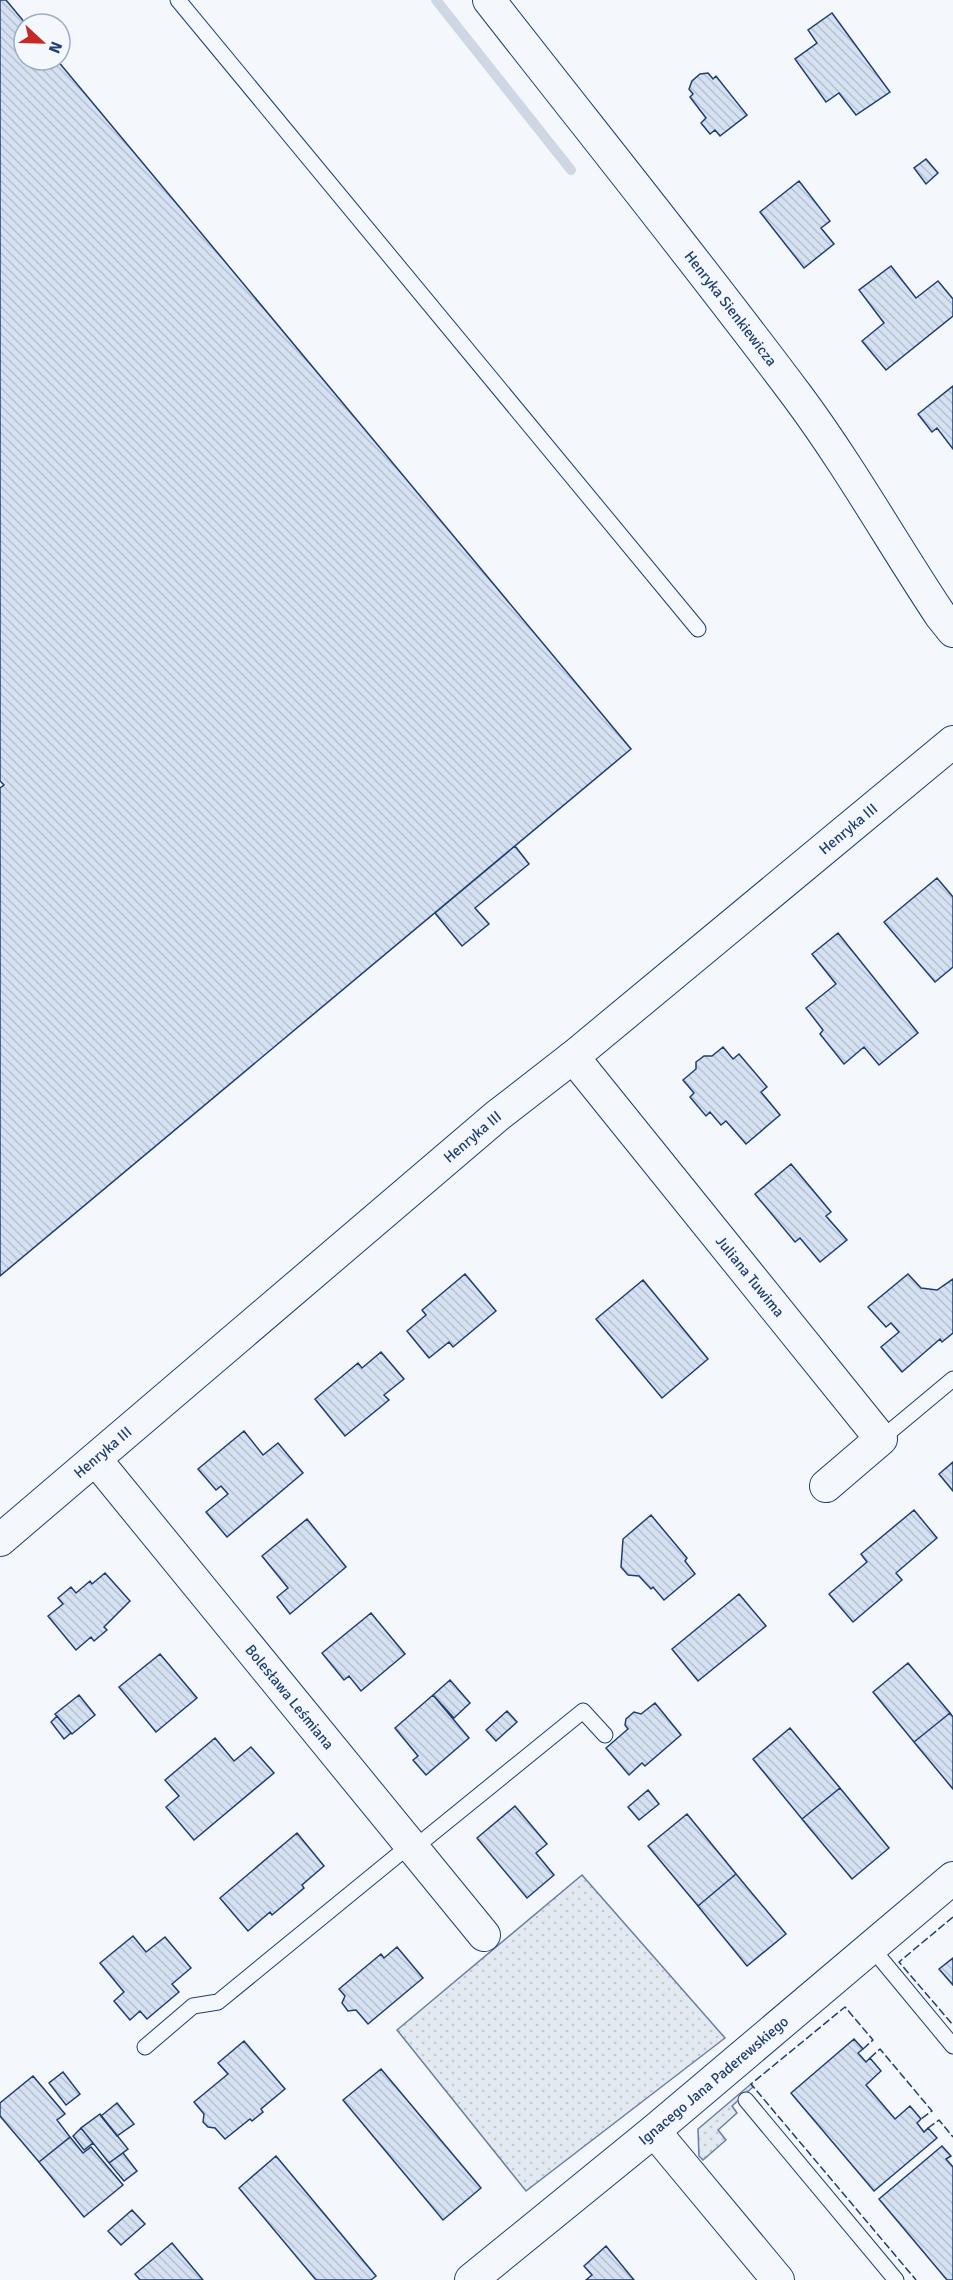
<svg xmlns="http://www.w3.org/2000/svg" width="953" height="2280" font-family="Signika,sans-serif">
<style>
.grass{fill:url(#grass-dots);stroke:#687fa3;stroke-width:1.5}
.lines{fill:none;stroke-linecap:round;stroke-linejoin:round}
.stream{stroke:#cfd7e4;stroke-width:10}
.building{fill:url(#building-back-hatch);stroke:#1d3f73;stroke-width:1.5}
.service-casing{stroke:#1d3f73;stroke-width:17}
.minor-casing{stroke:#1d3f73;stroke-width:34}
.service{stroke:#f4f7fb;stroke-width:15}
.minor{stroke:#f4f7fb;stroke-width:32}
.fence{stroke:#1d3f73;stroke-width:1.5;stroke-dasharray:8 3;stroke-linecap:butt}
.labels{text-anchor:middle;stroke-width:4.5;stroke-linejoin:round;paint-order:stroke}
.street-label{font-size:15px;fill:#1d3f73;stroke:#f4f7fb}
</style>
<defs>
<pattern id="grass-dots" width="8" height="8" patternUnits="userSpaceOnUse" patternTransform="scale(1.5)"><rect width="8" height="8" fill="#e3e9f0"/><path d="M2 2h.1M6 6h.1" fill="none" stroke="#c2c9d1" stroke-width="1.8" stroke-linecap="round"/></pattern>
<pattern id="building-back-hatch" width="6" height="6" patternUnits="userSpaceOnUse" patternTransform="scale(1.5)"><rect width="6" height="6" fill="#d5e0f0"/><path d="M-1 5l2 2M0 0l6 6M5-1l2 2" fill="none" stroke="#b6c1d1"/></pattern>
</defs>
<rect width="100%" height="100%" fill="#f4f7fb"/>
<path class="grass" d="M582,1875l143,163 -199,153 -129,-161z
M751,2084l2,3 -21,19 5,7 -19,17 8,10 -23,20 -4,-4 -1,-27z"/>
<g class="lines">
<path class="stream" d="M436,0l135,170"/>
</g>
<path class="building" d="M0,0h6l20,24h-2v36h33l574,689 -631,527v-488l4,-3 -4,-4z
M832,13l58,79 -34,23 -17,-22 -13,9 -31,-43 22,-16 -9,-13z
M708,73l5,6 3,-3 31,39 -27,21 -5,-6 -5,4 -9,-11 5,-5 -16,-21 3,-3 -4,-5 3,-8 8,-7z
M926,159l12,14 -12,11 -12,-16z
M799,181l31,40 -9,7 13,16 -30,24 -44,-56z
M891,266l25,32 22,-17 15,18v17l-67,54 -24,-29 22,-18 -25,-33z
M953,386v63l-16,-21 -5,4 -14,-18z
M515,846l14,18 -54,44 14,16 -27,22 -27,-33z
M937,878l16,19v70l-18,15 -51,-60z
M838,933l80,100 -39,32 -15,-18 -20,17 -24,-30 3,-4 -17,-22 30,-24 -24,-30z
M723,1047l10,12 6,-5 28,33 -6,5 19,23 -34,29 -20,-23 -5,4 -11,-13 -4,4 -16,-19 4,-4 -11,-13 13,-11v-7l8,-6h8z
M791,1164l40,48 -5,4 21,24 -27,22 -20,-24 -5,4 -40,-48z
M465,1274l31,37 -43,36 -4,-5 -20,16 -22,-27 19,-16 -4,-5z
M908,1274l13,14 16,2 16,-11v54l-11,9 -2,-3 -38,33 -21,-25 18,-15 -8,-9 -5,4 -18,-20z
M643,1280l65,79 -46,39 -66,-79z
M381,1352l23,27 -20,16 5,5 -44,36 -30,-37 43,-36 4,5z
M244,1431l19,24 15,-12 25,30 -76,64 -21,-25 22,-18 -7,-8 -5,4 -18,-21z
M953,1462v29l-14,-17z
M914,1510l23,28 -41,35 6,7 -49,42 -24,-28 38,-32 -6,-8z
M651,1515l36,43 -2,3 10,13 -31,26 -11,-13 -2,2 -12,-13 -11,-1 -7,-8 2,-28z
M307,1519l39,48 -56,47 -13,-17 11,-9 -26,-32z
M105,1573l25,28 -26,26 3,3 -13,11 -3,-4 -15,13 -28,-34 15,-12 -5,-6 13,-11 5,6 14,-12 2,3z
M739,1594l27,32 -68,55 -26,-32z
M371,1613l34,41 -44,37 -12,-15 -5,4 -22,-27z
M160,1654l37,44 -41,34 -37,-45z
M908,1663l42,50 -36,29 -41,-50z
M450,1680l20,23 -16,15 -21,-23z
M79,1695l16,20 -23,19 -17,-20z
M433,1695l36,43 -43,37 -13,-15 5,-4 -23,-28z
M655,1703l26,32 -36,31 -3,-3 -13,12 -23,-27 22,-19 -3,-4 1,-6 8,-7 7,2z
M507,1711l10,11 -21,19 -10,-11z
M950,1713l3,4v72l-39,-47z
M57,1716l14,17 -7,6 -13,-17z
M790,1728l50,60 -38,31 -49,-60z
M215,1738l19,23 17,-14 23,26 -80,67 -28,-33 13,-11 -14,-16z
M840,1788l49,60 -37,31 -50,-60z
M648,1790l11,14 -20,16 -11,-13z
M515,1806l32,38 -11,9 18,22 -27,23 -50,-60z
M687,1814l49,60 -38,32 -50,-60z
M297,1833l27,33 -22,19 2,3 -32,27 -2,-3 -22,19 -28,-33z
M736,1874l50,60 -39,32 -49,-60z
M133,1936l13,16 19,-15 26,31 -19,16 7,8 -32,27 -7,-8 -10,9 -16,-19 10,-9 -24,-29z
M397,1947l26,31 -55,46 -12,-14 -8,1 -6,-8 3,-7 -6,-7 42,-35 3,4z
M953,1958v27l-14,-16z
M854,2039l9,10 -5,4 8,9 4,-4 11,13 -15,14 29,34 15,-13 11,13 -4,4 7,9 4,-4 9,10 -63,53 -83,-98z
M244,2041l41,48 -24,20 2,3 -11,9 -2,-2 -25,20 -10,-11 -7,-1 -5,-5 1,-8 -10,-12 34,-28 -10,-11z
M381,2069l100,119 -38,32 -100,-120z
M63,2072l17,22 -14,11 -17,-22z
M33,2076l32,38 -8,6 13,17 -31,25 -39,-46v-13z
M117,2103l17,21 -17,12 -16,-20z
M100,2114l28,35 -19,14 -28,-35z
M81,2128l12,15 -9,7 -11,-14z
M70,2137l13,16 8,-6 32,38 -39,32 -45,-55z
M942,2146l9,10 -5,3 7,8v113h-6l-68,-81z
M123,2153l14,18 -13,10 -15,-18z
M276,2156l100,120 -5,4h-55l-77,-92z
M132,2210l13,14 -24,21 -13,-14z
M172,2243l31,37h-63l-5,-6z
M606,2246l28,34h-48l6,-5 -8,-9z"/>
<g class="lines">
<g class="service-casing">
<path id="service" d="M178,0l520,629
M881,1439l72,-60
M413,1849l170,-138 22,24
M871,1947l82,99
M145,2047l48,-41 25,-4 192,-157
M746,2100l150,180"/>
</g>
<g class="minor-casing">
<g id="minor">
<path id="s1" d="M489,0c103,132 208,262 309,397 52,70 95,147 143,219l12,15"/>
<path id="s2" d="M573,1057l308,382 -55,47"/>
<path id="s3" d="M96,1460l388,475"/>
<path id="s4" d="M0,1540l497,-424 76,-59 380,-315"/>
<path d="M654,2131l124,149"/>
<path id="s5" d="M471,2280l183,-149 299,-253"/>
</g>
</g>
<use href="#service" class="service"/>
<use href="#minor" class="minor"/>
<path class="fence" d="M953,1917l-54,45 54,63
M863,2049l10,-9 -28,-33 -94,77 165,196
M870,2058l10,-9 52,62 -11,8
M928,2128l11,-8 14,17"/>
</g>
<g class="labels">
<g class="street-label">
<text dy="5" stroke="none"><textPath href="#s1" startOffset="392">Henryka Sienkiewicza</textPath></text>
<text dy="5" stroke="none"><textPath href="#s4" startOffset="1107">Henryka III</textPath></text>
<text dy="5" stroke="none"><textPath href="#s4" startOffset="621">Henryka III</textPath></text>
<text dy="5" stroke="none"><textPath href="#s2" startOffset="282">Juliana Tuwima</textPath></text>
<text dy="5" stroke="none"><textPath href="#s4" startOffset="135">Henryka III</textPath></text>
<text dy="5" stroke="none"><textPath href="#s3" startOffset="306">Bolesława Leśmiana</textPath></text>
<text dy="5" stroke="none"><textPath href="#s5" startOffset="314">Ignacego Jana Paderewskiego</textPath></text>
</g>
</g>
<g transform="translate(42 42) rotate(112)"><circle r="28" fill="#f4f7fb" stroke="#9eadc5" stroke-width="1.5"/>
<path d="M0-4.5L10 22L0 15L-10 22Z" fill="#c62828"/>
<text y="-9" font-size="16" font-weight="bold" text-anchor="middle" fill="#1d3f73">N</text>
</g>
</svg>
